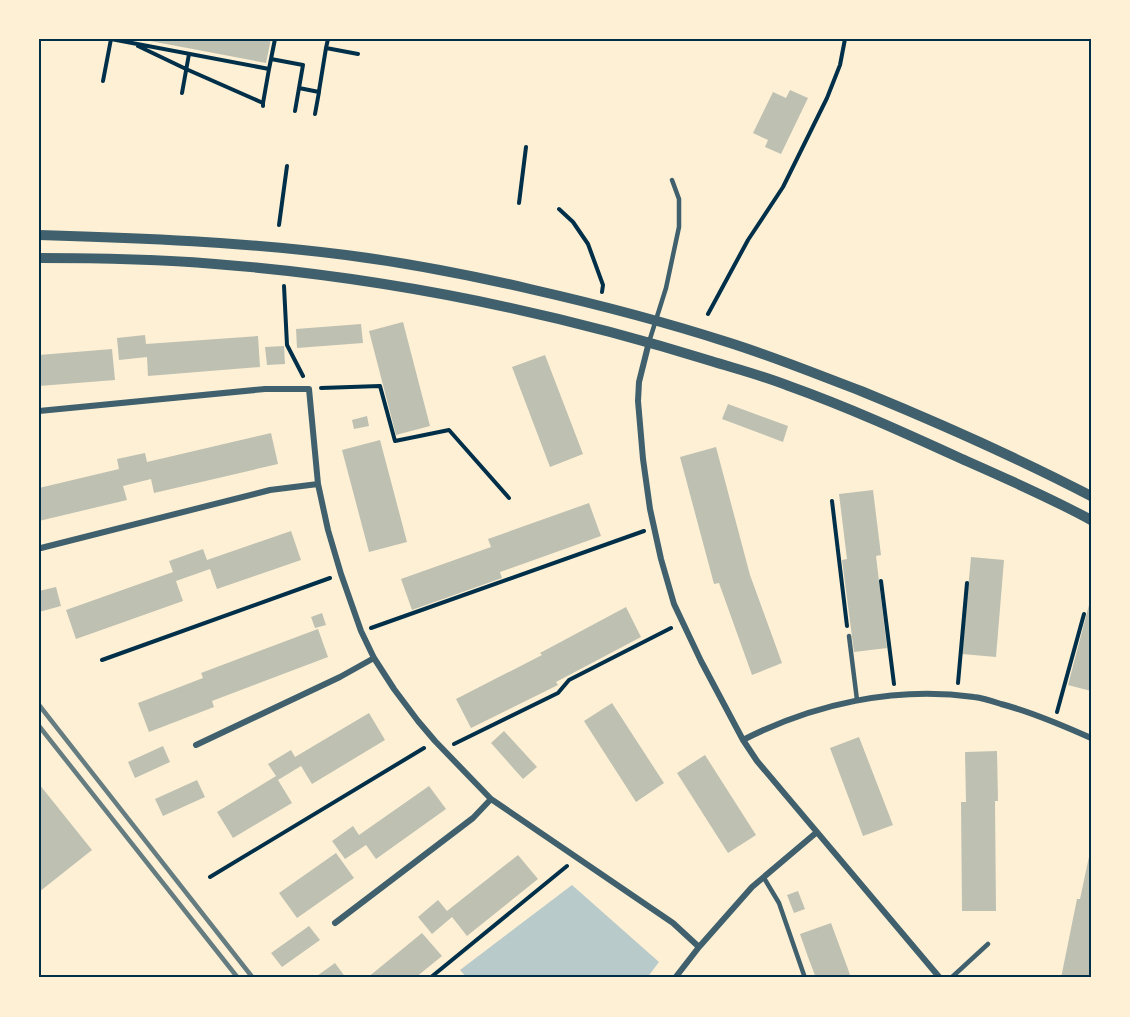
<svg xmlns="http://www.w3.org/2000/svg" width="1130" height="1017" font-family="'Archivo Narrow',sans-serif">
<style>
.green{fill:#b9caca}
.building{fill:#bec0b2}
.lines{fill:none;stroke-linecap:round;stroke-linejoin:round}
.path{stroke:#003049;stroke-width:4}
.service{stroke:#3f606c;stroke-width:4.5}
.minor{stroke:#3f606c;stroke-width:6}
.tertiary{stroke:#3f606c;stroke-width:10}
.rail{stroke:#657d81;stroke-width:4.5}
.neatline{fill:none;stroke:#003049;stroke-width:2}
</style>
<rect width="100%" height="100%" fill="#fdf0d5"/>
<path class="green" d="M572,885l87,77 -12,16h-180l-7,-8z"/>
<path class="building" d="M145,39h126l-5,24 -121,-23z
M790,90l18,8 -27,56 -16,-7 3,-7 -15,-7 20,-41 13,6z
M403,322l27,104 -34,9 -27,-104z
M361,324l2,19 -66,5 -1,-19z
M145,335l1,9 112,-8 2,31 -112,9 -1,-19 -28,3 -2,-22z
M284,346l1,18 -18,1 -2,-18z
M112,349l3,31 -76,6v-31z
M545,355l38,99 -33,13 -38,-100z
M728,404l60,22 -5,16 -61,-23z
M367,416l2,10 -15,3 -2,-9z
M271,433l7,31 -124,29 -3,-14 -28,7 4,14 -88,21v-33l80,-19 -2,-10 28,-6 2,9z
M380,440l27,102 -38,10 -27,-102z
M716,447l34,128 32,88 -30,12 -33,-92 -5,1 -34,-127z
M873,490l8,65 -5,1 11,92 -33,4 -12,-92 5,-1 -8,-65z
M589,503l12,33 -101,36 2,6 -90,32 -11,-31 90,-32 -3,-8z
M291,531l10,29 -84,29 -7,-20 -34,12 7,20 -107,38 -10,-29 107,-38 -4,-11 34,-12 4,11z
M971,557l33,3 -8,97 -34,-3z
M56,587l5,19 -22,6v-21z
M1090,601h1v90l-23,-6z
M626,607l15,30 -85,45 2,3 -87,43 -15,-29 86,-44 -2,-2z
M322,613l4,12 -11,3 -4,-11z
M318,629l10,28 -116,44 2,6 -65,25 -11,-29 65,-25 -2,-5z
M612,703l52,80 -28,19 -52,-81z
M369,713l16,27 -73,44 -11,-18 -23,14 14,23 -59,35 -16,-26 59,-36 -8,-12 23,-14 4,7z
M504,731l33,36 -14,12 -32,-36z
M859,737l34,88 -30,11 -33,-88z
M163,746l7,16 -35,16 -7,-16z
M997,751l1,50h-3l1,110h-34l-1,-109h5l-1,-50z
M705,755l51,80 -28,18 -51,-80z
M197,780l8,17 -42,19 -8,-17z
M39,784l53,66 -53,42z
M429,786l17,23 -70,50 -10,-14 -21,14 -13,-18 21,-15 6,9z
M1090,852l1,126h-30l16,-79h3z
M336,853l18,25 -57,40 -18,-25z
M518,855l20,24 -71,57 -15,-19 -20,17 -14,-17 20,-17 9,11z
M798,891l7,18 -11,4 -7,-18z
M831,923l17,46 3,9h-35l-8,-21 -8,-23z
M309,926l11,14 -38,27 -11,-14z
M422,933l20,23 -27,22h-48z
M335,963l11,15h-32z"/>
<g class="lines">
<path class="path" d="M275,39l-4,20 32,6 -4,23
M328,39l-2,9 32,6
M138,46l48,23 77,34v3
M103,81l8,-42 158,30 2,-10
M319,91l7,-43
M182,93l7,-39
M263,103l6,-34
M295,111l4,-23 20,4 -4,22
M519,203l7,-56
M559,209l14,13 15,22 15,41 -1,7
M279,225l8,-59
M284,286l3,59 16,31
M708,314l40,-74 35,-53 44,-89 13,-33 5,-26
M321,388l59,-2 15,55 54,-11 60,68
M832,501l15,125
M881,581l13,103
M371,628l273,-97
M102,660l228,-82
M958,683l9,-100
M1057,712l27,-98
M454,744l104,-51 11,-13 102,-52
M210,877l214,-129
M430,978l137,-112"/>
<path class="service" d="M649,342l17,-54 13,-61v-28l-7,-19
M849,636l8,64
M764,878l15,25 26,75
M951,978l37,-34"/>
<path class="minor" d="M649,342l-10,40 -1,19 5,58 7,50 11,50 13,45 27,57 42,79 14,21 183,217
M39,411l226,-22h44l9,95 10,46 13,44 20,57 13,27 20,31 24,32 17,20 56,58 182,124 26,24
M41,548l229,-58 48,-6
M743,740c70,-36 152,-54 231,-43 9,1 18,4 27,7 31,8 61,21 90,34
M196,745l144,-68 34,-19
M335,923l138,-105 18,-19
M675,978l24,-31 53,-60 65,-55"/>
<path class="tertiary" d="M39,235c103,3 205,7 307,20 62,8 124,20 184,34 66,15 132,32 197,53 45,14 89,32 134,49 78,32 155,66 230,105
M39,258c59,0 117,1 176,6 168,13 335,47 496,97 26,8 53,15 78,25 59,21 116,47 173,73 43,19 87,38 129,61"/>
<path class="rail" d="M39,705l214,273
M39,726l199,252"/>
</g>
<rect width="1130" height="1017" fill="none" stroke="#fdf0d5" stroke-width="81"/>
<rect x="40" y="40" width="1050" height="936" class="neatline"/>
</svg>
